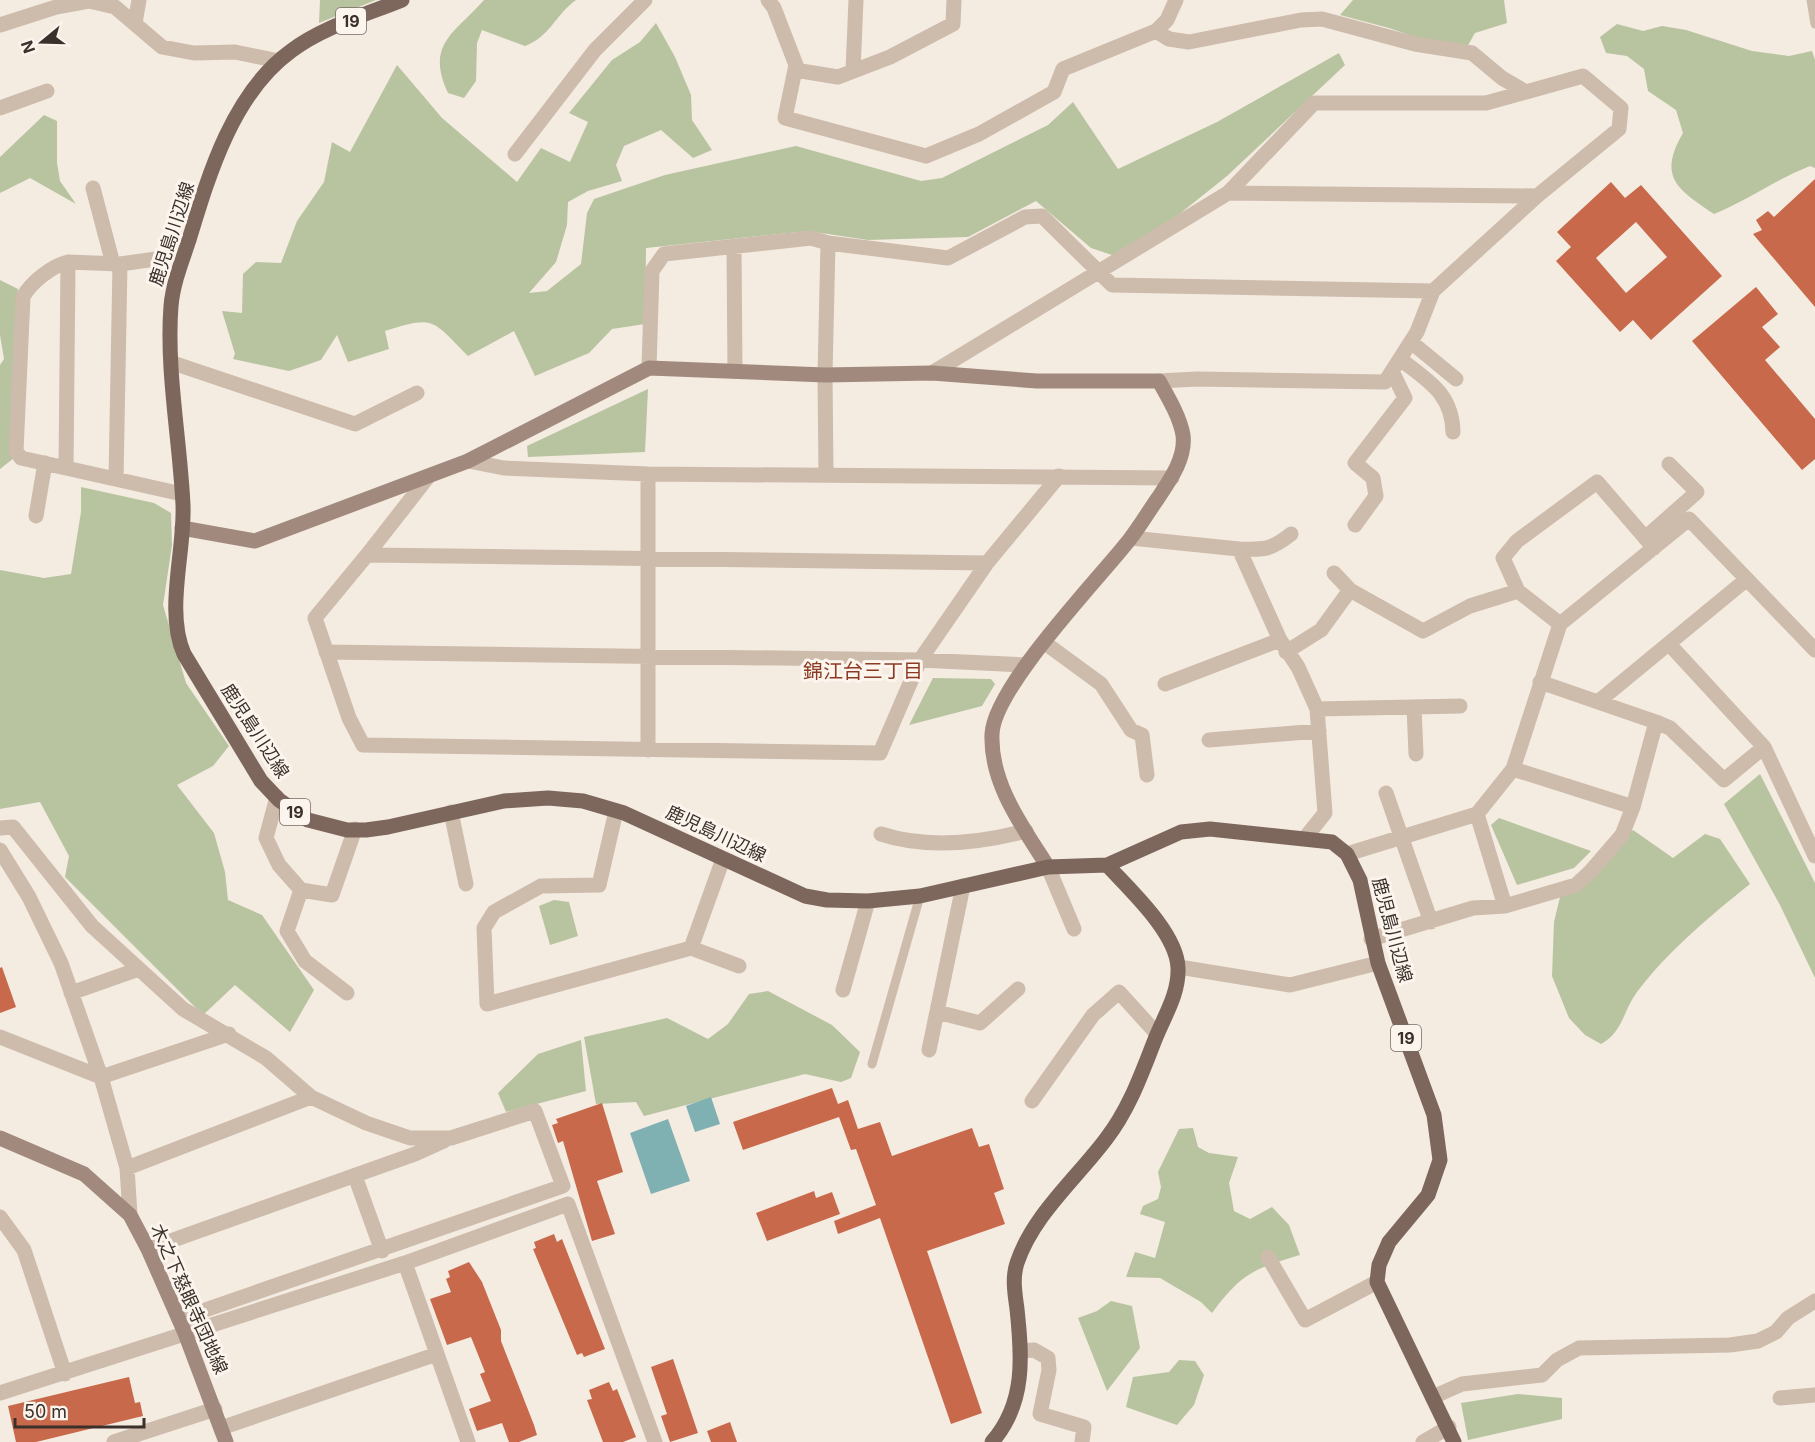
<svg xmlns="http://www.w3.org/2000/svg" width="1815" height="1442" font-family="Inter,'Noto Sans JP',sans-serif">
<style>
.green{fill:#b8c4a0}
.water{fill:#7fb0b2}
.building{fill:#c8694b;fill-rule:evenodd}
.lines{fill:none;stroke-linecap:round;stroke-linejoin:round}
.lane{stroke:#cdbbac;stroke-width:9}
.street{stroke:#cdbbac;stroke-width:15}
.secondary{stroke:#a18a7d;stroke-width:15}
.primary{stroke:#7d675c;stroke-width:15}
.labels{text-anchor:middle;stroke-width:6;stroke-linejoin:round;paint-order:stroke}
.shield{fill:#fbf5ee;stroke:#756b66;stroke-width:1.5}
.shield-label{font-size:16px;font-weight:bold;fill:#3b302b}
.street-label{font-size:18px;fill:#3b302b;stroke:#fbf5ee}
.neighbourhood-label{font-size:20px;fill:#8c3b22;stroke:#fbf5ee}
</style>
<rect width="100%" height="100%" fill="#f4ebe1"/>
<path class="green" d="M320,0h56l-57,23z
M484,0h92c-22,16 -25,36 -51,46l-43,-16 -5,13 -1,38 -12,17 -16,-5c-23,-49 7,-60 36,-93z
M1353,0h151l3,23 -32,10 -12,21 -74,-26 -49,-13z
M656,23l19,34 16,38 1,25 20,30 -19,8 -32,-28 -37,16 -8,19 6,16 -34,10 -20,11 -1,23 -11,37 -27,31 18,-2 34,-27 6,-51 7,-14 71,-24 131,-29 125,35 21,-3 106,-53 25,-23 45,67 99,-47 122,-69 6,12 -118,111 -65,52 -44,29 -27,-9 -55,-47 -68,36 -100,3 -60,-9 -162,17 -1,76 -33,5 -23,24 -54,23 -21,-45 -46,25c-36,-36 -33,-41 -83,-25l4,18 -41,13 -11,-27 -16,25 -32,11 -56,-12 2,-5 -13,-43 20,2 1,-39 13,-12 25,1 16,-42 27,-39 8,-40 18,10 47,-87 45,53 75,64 24,-34 29,14 18,-40 -19,-9 43,-53 28,-18z
M1617,24l26,7 19,-5 24,4 66,21 37,5 23,-5 3,9v108l-5,-2c-33,13 -62,34 -96,48 -36,-25 -57,-36 -31,-81l-7,-23 -28,-19 -4,-22 -17,-13 -21,-3 -6,-16z
M44,115l13,6v42l3,18 16,23 -46,-26 -30,15v-36z
M0,280l18,9 -5,73 1,96 -14,11v-104l4,-6 -4,-24z
M648,389l-3,63 -117,5 -1,-11z
M81,487l73,16 17,10 1,32 -9,60 23,78 43,63 -16,20 -36,19 37,48 11,39 3,28 34,15 52,75 -24,42 -55,-47 -32,30 -138,-138 4,-21 -29,-54 -40,7v-239l44,8 27,-4 10,-62z
M933,678l58,1 4,5 -13,22 -73,19z
M1760,774l55,109v95l-35,-73 -56,-101z
M1499,818l92,33 -17,17 -57,17 -26,-60z
M1633,830l40,28 32,-24 15,5 30,45c-40,32 -82,67 -113,108 -14,19 -14,40 -36,52l-16,-9 -16,-17 -17,-42 2,-54 7,-29z
M554,900l15,2 9,34 -28,9 -11,-39z
M768,991l64,34 28,27 -9,26 -10,4 -36,-8 -161,42 -8,-14 -40,2 -12,-67 83,-19 41,21 20,-15 21,-30z
M581,1040l5,51 -80,21 -8,-19 40,-39z
M1193,1128l5,19 11,6 29,4 -9,26 5,28 16,8 22,-12 17,18 11,30c-47,14 -58,18 -88,58l-11,-11 -41,-24 -34,-1 9,-25 20,6 10,-36 -25,-8 3,-8 15,-7 3,-12 -3,-15 21,-43z
M1111,1301l21,5 8,42 -33,43 -29,-73 19,-7z
M1179,1360l16,1 9,14 -10,30 -17,20 -51,-18 7,-30 36,-5z
M1518,1394l44,4v21l-94,21 -7,-37z"/>
<path class="water" d="M711,1097l9,27 -25,8 -9,-26z
M668,1119l22,62 -39,13 -21,-61z"/>
<path class="building" d="M1815,179v128l-62,-73 9,-4 -6,-10 12,-9 6,6z
M1611,182l14,16 16,-13 81,91 -71,64 -18,-20 -13,12 -64,-71 15,-14 -14,-15zM1636,222l31,35 -41,36 -30,-35z
M1756,287l22,27 -16,13 18,20 -15,13 50,59v40l-13,11 -110,-129z
M2,967l14,40 -16,6v-45z
M832,1088l6,16 10,-4 10,29 22,-7 12,34 80,-28 7,19 10,-3 15,45 -10,4 11,31 -78,27 55,162 -31,11 -71,-206 -42,16 -4,-13 42,-16 -20,-56 -5,1 -12,-33 -96,33 -10,-28z
M602,1103l21,69 -26,9 18,53 -23,7 -29,-100 -5,2 -6,-18 6,-2 -2,-4z
M814,1191l2,7 16,-6 8,22 -73,27 -11,-28z
M554,1234l3,8 5,-3 43,110 -21,8 -2,-4 -5,2 -44,-106 3,-1 -2,-6z
M469,1262l13,20 19,48v11l33,84 3,10 -18,7h-10l-7,-19 -25,8 -8,-22 22,-8 -11,-27 5,-2 -14,-35 -24,8 -17,-46 21,-7 -5,-13 4,-2 -2,-6z
M673,1359l25,74 -28,9 -9,-26 6,-2 -16,-47z
M129,1377l6,26 5,-1 3,14 -107,26h-20l-8,-36z
M609,1382l4,9 4,-2 19,48 -13,5h-20l-16,-42 5,-1 -3,-9z
M730,1422l7,20h-26l-4,-11z"/>
<g class="lines">
<path class="lane" d="M1811,0l4,24
M872,1064l48,-168"/>
<path class="street" d="M768,0l6,8 22,57 -11,53 141,38 53,-22 75,-42 9,-23 93,-38 11,-11 9,-20
M135,23l4,-23
M0,25l56,-18 33,-6 26,6 47,40 32,6 41,-1 44,9
M1156,31l13,8 20,3 112,-22 21,-1 93,25 57,9 30,25 24,14 57,-16 38,32 -2,21 -82,67 -104,95 -16,41 -32,50 -188,-3 -38,2
M795,70l43,7 52,-20 63,-33 1,-24
M853,71l3,-71
M0,108l47,-17
M515,154l80,-104 50,-50
M93,188l20,76
M1228,193l309,3
M734,248l1,123
M120,264l36,-5
M1411,342l45,37
M1400,359c28,22 52,34 53,73
M173,363l182,61 62,-31
M649,368l3,-97 12,-17 147,-16 17,5 120,15 77,-41 17,-1 70,69 321,6
M932,373l296,-180 86,-90h172l40,-11
M468,461l36,7 144,6 524,4
M66,468l-45,-10 -5,-7 7,-154c8,-15 29,-31 45,-35
M648,474v276
M826,474l-1,-99 3,-132
M116,479l4,-215 -52,-2 -2,206 116,26
M36,516l9,-53
M1355,525l21,-29 -3,-18 -18,-15 50,-65 -13,-27
M1131,538l108,11 41,91 18,27 19,42 8,104 -20,25
M1645,538l52,-46 -28,-28
M1239,549c25,1 32,1 52,-15
M367,555l61,-78
M987,563l-620,-8 -52,63 34,100 14,27 517,8 40,-93 67,-97 72,-87
M1334,573l16,17
M1560,624l-42,-33 -15,-33 14,-17 80,-59 57,66
M1045,643l56,41 30,46 11,5 5,40
M1670,645l94,102 51,109
M326,652l594,8 106,5
M1286,652l35,-22 29,-40 73,41 47,-25 48,-15
M1165,684l115,-44
M1599,701l148,-122
M1414,707l2,47
M1317,709l143,-3
M1656,722l14,6 54,52 40,-33
M1209,740l110,-9
M1513,769l120,38
M1386,793l45,129
M277,797l-11,41 13,27 22,25 31,5 23,-66
M616,811l-17,74 -58,1 -47,26 -10,16 3,76 204,-56 32,-89
M451,812l15,72
M0,828l13,-1 79,99 91,83 83,49 45,39 55,26 44,15h41l84,-27 28,75 -384,133
M881,834c46,15 99,9 145,-3
M0,850l29,47 32,66 40,114 26,91 3,47
M1347,854l130,-40 36,-45 47,-145 129,-105 126,131
M1048,867l26,62
M301,890l-14,41 18,30 42,32
M1505,906l71,-21 15,-14 31,-36 11,-28 23,-85 -116,-40
M1371,939l102,-31 32,-2 -28,-92
M691,948l48,18
M1179,967l111,18 88,-22
M843,990l25,-89
M71,993l68,-24
M937,1012l43,11 38,-34
M0,1037l101,40 128,-43
M929,1050l34,-164
M1032,1101l61,-86 26,-23 38,42
M127,1168l184,-71
M355,1176l27,75
M0,1217l24,33 41,124
M148,1249l267,-95 29,-13
M1268,1257l37,63 72,-38
M405,1263l63,179
M1020,1351l14,-1 14,8 1,12 -9,44 44,13 -2,15
M0,1393l405,-130 163,-59 87,238
M1433,1397l29,-13 80,-9 15,-15 22,-12 151,-3 28,-4 18,-9 12,-14 27,-17
M1780,1398l35,-3
M221,1428l216,-74
M114,1442l101,-33
M1423,1442l26,-15"/>
<path class="secondary" d="M182,528l73,13 213,-80 181,-93 176,7 107,-2 105,8h122c9,16 21,36 24,54 3,23 -13,45 -25,63 -9,13 -18,28 -28,41 -32,41 -136,148 -138,195 -2,50 31,93 56,133
M0,1138l84,36 46,41 18,34 37,84 41,109"/>
<path class="primary" d="M402,0c-37,15 -79,27 -111,51 -58,42 -82,123 -102,189 -7,21 -16,43 -18,66 -5,64 9,134 12,199 2,46 -18,106 1,149l77,127 18,19 29,20 39,10h19l22,-3 116,-26 44,-3 35,3 41,12 181,83 22,4 41,1 52,-5 128,-29 59,-2 74,-33 29,-3 122,13 15,12 13,26 18,83 56,152 6,45 -12,35 -39,47 -10,23 -2,17 77,160
M992,1442c34,-39 30,-86 25,-133 -2,-15 -5,-31 0,-46 16,-48 59,-84 89,-124 24,-31 36,-67 50,-102 9,-22 23,-44 22,-69 -1,-35 -48,-78 -71,-103"/>
</g>
<g class="labels">
<g class="shield">
<rect x="336" y="8" width="30" height="26" rx="4.5"/>
<rect x="280" y="799" width="30" height="26" rx="4.5"/>
<rect x="1391" y="1025" width="30" height="26" rx="4.5"/>
</g>
<g class="shield-label">
<text x="351" y="27">19</text>
<text x="295" y="818">19</text>
<text x="1406" y="1044">19</text>
</g>
<g class="street-label">
<text transform="translate(172 234) rotate(-72)" y="6">鹿児島川辺線</text>
<text transform="translate(255 731) rotate(57)" y="6">鹿児島川辺線</text>
<text transform="translate(716 834) rotate(25)" y="6">鹿児島川辺線</text>
<text transform="translate(1392 930) rotate(75)" y="6">鹿児島川辺線</text>
<text transform="translate(189 1299) rotate(66)" y="6">木之下慈眼寺団地線</text>
</g>
<g class="neighbourhood-label">
<text x="863" y="678">錦江台三丁目</text>
</g>
</g>
<g transform="translate(42 42) rotate(251)" stroke="#fbf5ee" stroke-width="4.5" paint-order="stroke">
<path d="M0-4.5L10 22L0 15L-10 22Z" fill="#3b302b"/>
<text y="-9" font-size="16" font-weight="bold" text-anchor="middle" fill="#3b302b">N</text>
</g>
<path d="M15 1418v9h129v-9" fill="none" stroke="#3b302b" stroke-width="3"/>
<text x="24" y="1418" font-size="18" fill="#3b302b" stroke="#fbf5ee" stroke-width="4.5" paint-order="stroke">50 m</text>
</svg>
